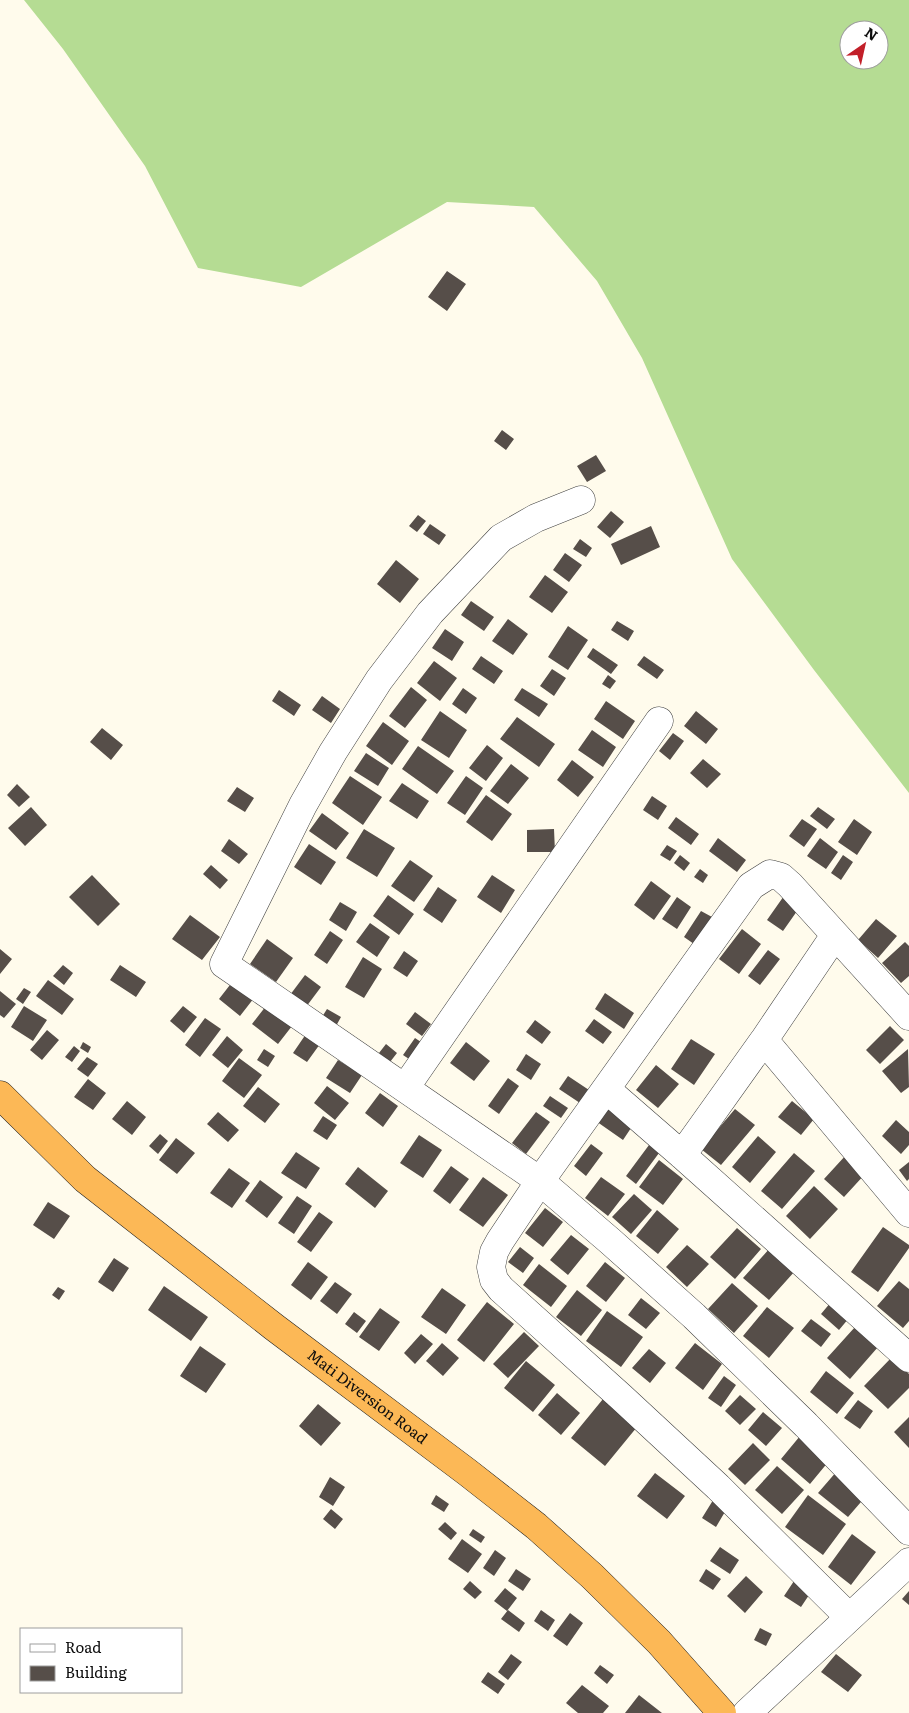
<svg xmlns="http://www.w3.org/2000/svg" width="909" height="1713" font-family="Literata,serif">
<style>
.forest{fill:#b5dc93;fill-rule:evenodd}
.building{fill:#564e49}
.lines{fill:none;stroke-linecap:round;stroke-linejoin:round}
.minor-casing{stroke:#404040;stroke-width:29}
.trunk-casing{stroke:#1e1e1e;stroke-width:29}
.minor{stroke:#fff;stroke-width:28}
.trunk{stroke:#fcb856;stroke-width:28}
.labels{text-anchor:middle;stroke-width:5;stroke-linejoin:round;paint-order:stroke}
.street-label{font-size:15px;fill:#0d0d0d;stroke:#fff}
</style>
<rect width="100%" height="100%" fill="#fffbec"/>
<path class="forest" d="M24,0h885v793l-95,-123 -82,-111 -90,-201 -45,-77 -63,-74 -87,-5 -146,85 -103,-19 -53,-102 -82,-117zM849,30h30v30h-30z"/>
<path class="building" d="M447,271l19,13 -19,27 -19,-14z
M502,430l12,9 -8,11 -12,-9z
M596,455l10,16 -19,11 -10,-16z
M611,511l13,11 -14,16 -13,-11z
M418,515l8,6 -9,11 -8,-6z
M430,524l16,11 -7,10 -16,-11z
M651,526l9,21 -39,18 -10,-21z
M580,539l12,9 -6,9 -13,-8z
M565,553l17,12 -13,17 -16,-12z
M396,560l23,19 -19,24 -23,-19z
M545,575l23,17 -16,21 -23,-16z
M471,601l23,16 -10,14 -23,-16z
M508,619l20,15 -15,21 -21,-14z
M617,621l17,10 -6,10 -17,-11z
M568,626l20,14 -20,30 -20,-13z
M445,629l19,13 -12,19 -20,-13z
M593,648l25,17 -7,9 -24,-17z
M481,656l22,15 -9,13 -22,-15z
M644,656l20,14 -7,9 -20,-14z
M434,661l23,17 -17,23 -23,-18z
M552,669l14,9 -12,18 -14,-10z
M608,675l8,6 -6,8 -8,-5z
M411,687l16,13 -22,28 -16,-12z
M463,688l14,10 -11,16 -14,-10z
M522,688l26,16 -9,13 -25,-17z
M279,690l22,15 -7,11 -22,-15z
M322,696l18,13 -9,14 -19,-13z
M606,701l29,20 -12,18 -29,-20z
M440,711l27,19 -18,28 -28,-18z
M696,711l22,18 -12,15 -22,-18z
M517,717l38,27 -16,23 -39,-28z
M383,722l26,19 -17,24 -26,-19z
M102,728l21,17 -12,15 -21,-18z
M592,730l24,17 -13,20 -25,-17z
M673,733l11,8 -14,19 -11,-9z
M487,745l16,13 -17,23 -17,-13z
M418,746l36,25 -17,23 -35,-25z
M366,753l23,15 -11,18 -24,-15z
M703,759l18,15 -14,14 -17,-15z
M572,760l22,17 -16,20 -21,-17z
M511,764l18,14 -21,26 -18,-13z
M350,776l32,21 -19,28 -31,-22z
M466,776l17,12 -18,27 -18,-12z
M402,783l27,18 -12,18 -28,-18z
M17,784l13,13 -11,10 -12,-12z
M237,787l17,11 -9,14 -18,-11z
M486,795l26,19 -20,27 -26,-19z
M652,796l15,10 -9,14 -15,-10z
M31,807l16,18 -22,21 -17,-18z
M818,807l17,12 -8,10 -17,-13z
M322,813l27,20 -13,17 -27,-19z
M676,817l23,17 -8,11 -23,-17z
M802,819l15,10 -13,18 -15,-11z
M854,819l18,13 -15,23 -19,-13z
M364,829l31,19 -18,29 -31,-19z
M554,829l1,23h-28v-22z
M718,838l28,22 -9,12 -28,-21z
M820,838l18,14 -12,17 -19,-13z
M229,839l19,15 -9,10 -18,-13z
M309,844l27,18 -15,23 -27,-18z
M667,845l10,6 -7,10 -10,-6z
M680,855l10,8 -6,8 -10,-8z
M843,855l10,7 -12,18 -10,-7z
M410,860l23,16 -19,26 -23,-16z
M211,865l17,15 -8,9 -17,-15z
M700,869l8,6 -5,8 -9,-6z
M92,875l28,29 -22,22 -29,-29z
M492,875l23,15 -14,23 -24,-16z
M651,881l20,15 -17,24 -20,-15z
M438,887l19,13 -15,23 -19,-13z
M786,893l16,11 -19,27 -16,-11z
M388,895l26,19 -15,21 -26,-19z
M677,897l14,10 -14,22 -15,-10z
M340,902l17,10 -11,19 -17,-11z
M701,911l11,6 -18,27 -10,-7z
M190,915l30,22 -18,23 -30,-21z
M876,919l21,17 -19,22 -20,-18z
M370,923l20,14 -13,20 -21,-15z
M742,929l19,15 -22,30 -20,-15z
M330,931l13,9 -16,24 -13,-9z
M267,939l26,19 -17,24 -26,-18z
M905,942l4,4v30l-8,7 -19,-20z
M0,949l12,10 -12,15z
M768,950l12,9 -20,26 -12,-9z
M404,951l14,10 -11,16 -14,-9z
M363,957l19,12 -18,29 -19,-11z
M63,965l10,8 -9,12 -11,-9z
M120,965l26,17 -10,15 -26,-17z
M305,975l16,12 -15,20 -16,-12z
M48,980l26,19 -12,16 -26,-19z
M233,981l21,17 -14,18 -21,-17z
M24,988l7,4 -8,12 -7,-5z
M0,991l16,13 -12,14 -4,-3z
M605,993l29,20 -10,16 -29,-20z
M24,1006l23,14 -14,21 -22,-14z
M183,1006l14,11 -13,16 -14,-12z
M266,1006l26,20 -14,18 -26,-20z
M327,1009l14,8 -5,9 -14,-9z
M415,1012l16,12 -9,12 -16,-12z
M205,1018l16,11 -21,28 -15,-12z
M594,1019l18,13 -9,12 -18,-13z
M535,1020l16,12 -9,12 -16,-12z
M890,1026l14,14 -24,24 -14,-14z
M47,1030l12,10 -17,20 -12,-10z
M306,1034l14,10 -13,18 -14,-9z
M227,1036l16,14 -15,18 -16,-13z
M415,1038l9,6 -12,17 -9,-6z
M691,1039l24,15 -21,31 -23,-16z
M83,1042l8,5 -3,6 -8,-5z
M466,1042l24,19 -16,20 -24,-18z
M386,1044l11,9 -7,9 -11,-9z
M74,1046l6,5 -8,11 -7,-5z
M264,1049l11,7 -7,11 -11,-7z
M908,1049l1,38 -8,6 -19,-22z
M526,1054l15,10 -10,16 -15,-10z
M87,1057l11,7 -10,13 -11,-8z
M239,1058l23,17 -18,23 -22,-17z
M338,1060l24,15 -12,18 -24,-15z
M656,1065l23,19 -21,24 -22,-18z
M568,1076l21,14 -9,13 -21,-14z
M508,1078l11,8 -20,28 -11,-8z
M88,1079l18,14 -13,17 -19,-13z
M327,1086l22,17 -14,17 -21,-17z
M258,1087l22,17 -15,19 -22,-17z
M380,1093l18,13 -15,21 -18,-14z
M550,1096l18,12 -7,10 -18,-12z
M127,1101l19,16 -14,18 -20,-16z
M792,1101l22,18 -13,16 -23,-18z
M603,1104l30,21 -10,15 -30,-21z
M735,1109l20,16 -34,40 -20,-16z
M218,1112l21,18 -11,12 -21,-18z
M536,1112l14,10 -24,32 -14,-11z
M323,1116l14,9 -10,15 -14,-9z
M896,1120l13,12v13l-8,9 -19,-18z
M160,1134l8,7 -10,13 -9,-8z
M419,1135l23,15 -19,28 -23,-15z
M758,1136l18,16 -26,31 -18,-16z
M176,1138l19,15 -18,21 -18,-14z
M591,1144l12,9 -17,23 -12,-10z
M649,1145l10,8 -23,31 -10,-8z
M296,1152l24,16 -14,21 -25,-16z
M794,1153l21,18 -33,38 -21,-18z
M846,1155l20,18 -22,24 -20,-18z
M659,1160l24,19 -20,26 -24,-18z
M909,1162v17l-2,2 -8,-11z
M451,1166l18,13 -19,25 -17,-13z
M358,1167l30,24 -13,17 -30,-24z
M229,1168l21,15 -18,25 -22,-15z
M483,1177l25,18 -25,32 -24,-17z
M601,1177l24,17 -17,22 -23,-18z
M260,1180l23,17 -16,21 -22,-17z
M814,1186l24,23 -28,30 -24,-23z
M634,1194l18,16 -21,24 -19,-17z
M297,1196l15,10 -18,28 -16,-11z
M48,1202l22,14 -16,23 -21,-14z
M545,1208l18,14 -20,25 -18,-14z
M657,1210l22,19 -21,25 -22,-18z
M319,1212l14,10 -22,30 -14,-10z
M883,1227l26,18v3l-31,44 -27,-20z
M737,1228l24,21 -26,30 -25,-22z
M571,1235l18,14 -21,26 -18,-15z
M687,1245l22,19 -22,23 -21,-20z
M520,1247l14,11 -11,15 -15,-11z
M770,1248l25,23 -26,29 -26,-22z
M114,1258l15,10 -16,24 -15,-10z
M308,1262l20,15 -17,23 -20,-15z
M605,1262l20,16 -19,24 -20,-16z
M539,1264l28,22 -16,21 -28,-22z
M899,1281l10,8v32l-6,7 -26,-22z
M335,1282l17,12 -15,20 -17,-13z
M732,1283l26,23 -24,27 -26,-24z
M164,1286l44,31 -17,24 -43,-31z
M58,1287l7,4 -6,9 -7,-5z
M442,1288l24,17 -20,29 -25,-17z
M577,1290l25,20 -21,26 -25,-19z
M641,1298l19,15 -14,16 -18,-14z
M487,1302l27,22 -30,38 -27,-22z
M831,1302l18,16 -10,12 -18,-16z
M767,1307l27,21 -25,30 -26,-22z
M380,1308l20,14 -21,29 -20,-14z
M607,1311l36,26 -22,30 -35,-26z
M354,1312l12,9 -9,12 -12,-9z
M811,1319l20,15 -10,13 -20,-16z
M855,1327l23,20 -28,32 -23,-21z
M524,1332l15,14 -31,32 -15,-14z
M421,1334l12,10 -18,20 -11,-11z
M442,1343l17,15 -16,18 -17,-15z
M695,1343l27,21 -19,26 -28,-22z
M200,1346l26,18 -20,29 -26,-17z
M649,1349l17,14 -16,20 -18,-15z
M892,1357l17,17v14l-21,21 -24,-23z
M526,1361l29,24 -22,27 -29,-24z
M826,1371l28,22 -17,21 -27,-22z
M724,1376l12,9 -15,22 -13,-9z
M557,1393l23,20 -19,22 -23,-20z
M740,1395l16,14 -16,16 -15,-14z
M603,1399l34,28 -32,39 -34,-28z
M858,1400l15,11 -13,18 -16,-11z
M318,1404l23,19 -20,23 -22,-20z
M763,1412l19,16 -16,18 -18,-16z
M909,1417v31l-15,-16z
M800,1436l29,25 -19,23 -29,-25z
M753,1443l17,17 -25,25 -17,-16z
M777,1466l27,24 -22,24 -27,-24z
M837,1471l30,24 -19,22 -30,-24z
M655,1473l30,23 -18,23 -30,-23z
M330,1477l15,10 -12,19 -14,-9z
M436,1495l13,9 -5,8 -13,-8z
M808,1495l38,29 -23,31 -38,-28z
M715,1497l14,8 -13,22 -14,-9z
M331,1509l12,10 -8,10 -12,-10z
M445,1522l12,11 -6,7 -13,-11z
M473,1529l12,8 -4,6 -12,-8z
M852,1534l24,18 -25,33 -23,-18z
M462,1539l20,15 -14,19 -20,-14z
M720,1547l19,13 -9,14 -20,-13z
M495,1550l11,8 -12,18 -11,-8z
M516,1569l15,10 -8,12 -15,-10z
M706,1569l15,10 -8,11 -14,-9z
M746,1576l17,16 -18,21 -18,-17z
M470,1581l12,11 -7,7 -12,-10z
M794,1581l17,11 -10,15 -17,-11z
M505,1588l12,10 -10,13 -13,-10z
M909,1591v14l-7,-6z
M508,1610l17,13 -6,9 -18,-13z
M541,1610l14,10 -7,11 -14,-10z
M570,1613l13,10 -16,23 -14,-10z
M760,1628l12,6 -6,12 -12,-6z
M511,1654l11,8 -14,18 -10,-8z
M836,1654l26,21 -14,17 -27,-20z
M600,1665l14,10 -7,9 -13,-11z
M488,1672l17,12 -7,10 -17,-12z
M582,1685l27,21 -6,7h-25l-12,-10z
M639,1695l23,18h-37z"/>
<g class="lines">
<g class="minor-casing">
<path id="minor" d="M581,500l-45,18 -35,20 -71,75 -51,67 -46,72 -30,53 -79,159 316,217 70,60 84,75 112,109 103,106
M764,1040l145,173
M405,1088l254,-367
M606,1089l76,66 227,203
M682,1155l82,-115 71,-105
M849,1617l-131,-130 -97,-90 -120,-108 -7,-9 -3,-13 3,-15 6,-11 40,-60 211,-295 19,-12 11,3 9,8 119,131
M747,1713l162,-151"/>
</g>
<g class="trunk-casing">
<g id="trunk">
<path id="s1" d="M0,1095l85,84 189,148 193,145 69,54 56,50 67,66 63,71"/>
</g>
</g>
<use href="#minor" class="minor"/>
<use href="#trunk" class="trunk"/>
</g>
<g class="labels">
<g class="street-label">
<text dy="5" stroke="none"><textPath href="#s1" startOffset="476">Mati Diversion Road</textPath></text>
</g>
</g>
<rect x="20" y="1628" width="162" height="65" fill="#ffffff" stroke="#9e9e9e"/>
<rect x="30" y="1644" width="25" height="8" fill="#ffffff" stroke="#9e9e9e"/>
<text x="65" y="1653" font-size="15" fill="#0d0d0d">Road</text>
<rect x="30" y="1666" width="25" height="15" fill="#564e49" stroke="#9e9e9e"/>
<text x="65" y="1678" font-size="15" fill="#0d0d0d">Building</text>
<g transform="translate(864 45) rotate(34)"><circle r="24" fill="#ffffff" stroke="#9e9e9e"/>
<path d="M0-4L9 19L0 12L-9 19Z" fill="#c21f29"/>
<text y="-8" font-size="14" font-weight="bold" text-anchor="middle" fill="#0d0d0d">N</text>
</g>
</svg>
